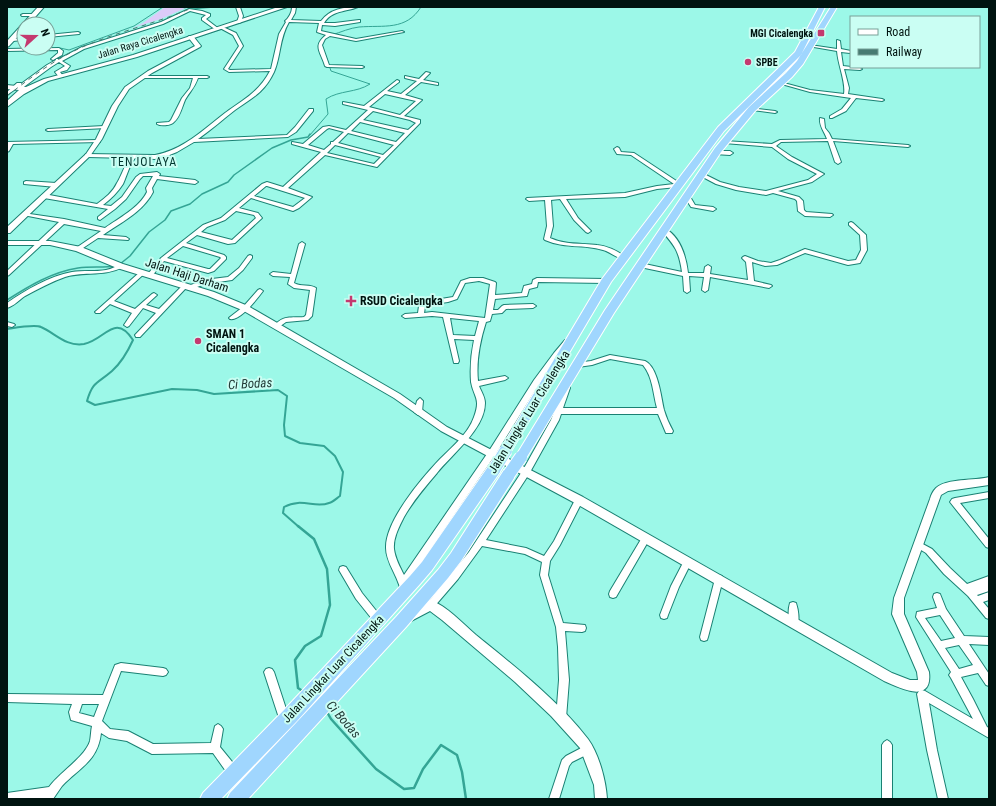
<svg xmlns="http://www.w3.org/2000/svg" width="996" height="806" font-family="'Roboto Condensed',sans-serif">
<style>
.green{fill:#dccbf9}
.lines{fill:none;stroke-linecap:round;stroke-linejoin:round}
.stream-far3{stroke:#34a595;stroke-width:1}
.stream-far2{stroke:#34a595;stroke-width:1.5}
.stream-far1{stroke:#34a595;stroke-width:2}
.stream{stroke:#34a595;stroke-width:2.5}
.minor-casing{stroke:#1a8173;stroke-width:2}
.tertiary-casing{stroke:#1a8173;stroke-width:2}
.secondary-casing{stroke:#1a8173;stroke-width:2}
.trunk-casing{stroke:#fff;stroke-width:2}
.minor{fill:#fff;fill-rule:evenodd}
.tertiary{fill:#fff;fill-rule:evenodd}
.secondary{fill:#fff;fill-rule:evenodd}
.trunk{fill:#a0d6fe;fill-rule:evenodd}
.rail{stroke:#477b72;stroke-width:1;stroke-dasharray:4.5 4.5;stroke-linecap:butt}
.trunk-bridge-casing{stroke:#fff;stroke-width:14;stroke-linecap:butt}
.trunk-bridge{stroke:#a0d6fe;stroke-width:12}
.poi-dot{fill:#c4396f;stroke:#cafef3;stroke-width:1.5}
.labels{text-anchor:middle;stroke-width:4;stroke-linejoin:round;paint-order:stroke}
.far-poi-label{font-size:10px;font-weight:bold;fill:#001410;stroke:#cafef3;text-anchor:end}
.far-street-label{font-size:10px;fill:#001410;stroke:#cafef3}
.far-quarter-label{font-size:12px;letter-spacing:1px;fill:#00352e;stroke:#cafef3}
.street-label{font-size:12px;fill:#001410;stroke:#cafef3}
.poi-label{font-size:12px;font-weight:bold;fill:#001410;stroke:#cafef3;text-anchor:start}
.water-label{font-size:13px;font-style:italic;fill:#243c38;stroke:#cafef3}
</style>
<rect width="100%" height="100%" fill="#9cf8e8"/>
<path class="green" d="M165,7h23l-27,12 -29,9 11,-5z"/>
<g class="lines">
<path class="stream-far3" d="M181,7l4,1
M191,9l26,-2
M332,35c9,-3 18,-7 27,-8 25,-2 47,4 62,-20
M60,48l9,2 65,-24 29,-19
M310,135l18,-21 -2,-15c14,-9 30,-6 44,-15l-39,-13 -5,-15"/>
<path class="stream-far2" d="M120,264l10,-8 19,-24 16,-12 6,-9 19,-7 12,-10 26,-12 6,-7 38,-27 19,-8 17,-3 2,-3
M7,300c22,-14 45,-28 71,-32 13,-2 25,0 38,-2"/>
<path class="stream-far1" d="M7,329c7,-1 28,-5 34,-2 14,6 25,20 43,17 21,-4 31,-32 49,-4 -5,11 -12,23 -21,31 -15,13 -19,10 -25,30l8,4 77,-16 25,1 17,4 64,-4 9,6 -3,29 1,11 15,7 24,3 11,10 8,16 -3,24c-3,2 -7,6 -11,7 -14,6 -27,-6 -45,4l-1,6 16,14"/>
<path class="stream" d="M298,526l16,13 13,30 3,36 -9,31 -16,10 -10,14 3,28 6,4
M327,712l4,7 45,50 28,20 10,-1 9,-19 18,-24 16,10 5,17 4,27"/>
<g class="minor-casing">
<path id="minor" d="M236,7h4l3,9 -2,6 -2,1 -2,-1 2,-6z
M292,7h4l-1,6 -4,7 30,1c9,-12 23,-14 37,-14 -12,5 -26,3 -34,16h11l24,-3h1v2l-25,4 -13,-1 -1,6 35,8 46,-8 2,1 -48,9 -26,-5 -5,3 -3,6 7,20 33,1 2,1 -2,1 -35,-1 -2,-1c-4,-14 -13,-20 1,-31l-9,-3 2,-9 -30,-1c-10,17 -8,34 -15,50 -10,21 -22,26 -39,38 -13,10 -24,20 -37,29l89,-4 8,-8 14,-18h4v2l-17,21 -8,5 -94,5 -17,10 -10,4 -12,3 -20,-1c-6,8 -8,17 -12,26 -5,8 -12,15 -20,21l8,1 11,-9 14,-20 4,-3 17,-2 3,2 -1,2 36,4 3,2 -3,2 -38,-5 -5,9 1,4c-10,20 -33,31 -50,43l23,2 3,2 -1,1 -30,-2 -18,12h-4v-2l25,-17 -37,-7 -55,51 -2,1v-5l52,-49 -36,-7v-2l41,6 41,9c14,-10 34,-20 42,-36l-1,-4 7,-12h-10l-3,3 -14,20 -11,10 -15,11 -2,-1v-2l10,-8 -64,-11 -3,-2 3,-2 53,10c8,-6 16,-12 20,-21 5,-8 7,-17 13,-25l-42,-1 -3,-2 1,-1 69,1c28,-5 48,-25 70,-42 18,-13 34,-21 45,-42l-41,1 -5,-3 15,-23 -6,-11 -13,-7 3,-1 13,6 7,13 -15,23 2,1 41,-1 8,-35 7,-12 -1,-1c4,-3 7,-9 7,-14z
M189,9l13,2 8,3v2l-4,3 13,10 -3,1 -14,-10v-2l4,-3 -16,-4 -27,13 -79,25 -22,12 8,5 -3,4 -7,2 3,4v1h-4l-4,-5 10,-6 -6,-4 -8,5 -30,22 -4,-1 -10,7v-3l10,-9h4v1l26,-19 9,-5v-1h3l23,-12 79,-25z
M23,14h11l2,1 -2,1h-12l-1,-1z
M78,32l2,1 -1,1 -31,3v-2z
M24,38v2l-12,1 -2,-1 2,-1z
M837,40l3,1 1,8 10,2 -1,2 -9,-1 2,14 17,2 2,1 -2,1 -16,-1 5,19 -1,6 34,5 2,1 -2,1 -26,-3 -10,13 -14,7h-2v-2l12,-7 9,-11 -41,-6 -32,-9 2,-1 30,8 34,4c2,-12 -6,-29 -7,-43l-29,-5 2,-1 27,4z
M59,48l4,3 -1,4 -9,5 -2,-1 7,-6v-3l-51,1v-2z
M426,72l4,1 -7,7 15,3v2l-17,-3 -16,13 17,5 -18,16 16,4v3l-43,44 -52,-12 -37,33 24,9 -13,11 -6,3 -42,-13 -12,10 19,5 4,5 -27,25 -7,1 -31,-9 -11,8 38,12 2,2v2l-12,12 -6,2 -44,-12 -12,15h-4l-1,-1 1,-1 13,-16 42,-33 18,-7 41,-34 5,-2 16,5 38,-35 -29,-8v-2l11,2 20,-17 6,-1 17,4 22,-20 -25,-6v-2l21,4 33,-26 2,1v1l-12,9 14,3 16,-13 -12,-3v-2l14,3zM385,94l31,7 -16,14 -31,-8zM373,111l37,9 6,3 -8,7 -45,-10zM360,122l45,11 -9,9 -45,-11zM329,128l15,4 -11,10h-2v2l-7,6 -16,-5 19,-16zM348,133l46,12 -11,10 -45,-12zM335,145l46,12 -7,7 -47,-11zM266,186h1l38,12 -12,9 -39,-11zM236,211l18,4 2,3 -24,22 -31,-8 6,-5 18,-7zM183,246l37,11 1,1 -11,11h-2l-41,-11z
M141,76h66l2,1 -2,1h-9c-4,11 -8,13 -13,22 -3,7 -5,17 -11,22 -3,4 -14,4 -17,2v-1l12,-1 2,-2 11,-22 8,-10 3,-10h-50l-2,-1z
M750,108l25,3 2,1 -2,1 -23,-3h-2z
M820,118l4,1 1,9 4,5 3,6 76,6 2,1 -2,1 -75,-6 8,21 -3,2 -3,-2 -7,-21 -47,1 -5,4 16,11 32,17 -12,8 -34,9 21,6 4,4 1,9 2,2 26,2 1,1 -3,2 -25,-1 -7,-5 -1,-10 -2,-2 -22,-6 -7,2 -30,-5 -20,-6 -17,-9 1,-1h4l16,8 19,5 27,4 42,-11 9,-6 -29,-15 -16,-12 -48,-4 -2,-1 2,-1 48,3 8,-4 47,-1c-3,-8 -8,-13 -7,-21z
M104,126h2v2l-58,3 -2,-1 2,-1z
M98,140l2,1v1l-87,2 -4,7 -2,1v-10z
M617,147l2,1 2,4 13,1 47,31 -4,3 -20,2 -32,8 -59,2 12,19 13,13 -3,2 -2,-1 -12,-12 -14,-21 -9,1 2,26 -3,12c15,7 31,5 47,7 11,1 20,6 29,12v2c-8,1 -15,-7 -23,-9 -19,-6 -38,-1 -58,-10l-1,-1 3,-13 -2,-26 -16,1 -3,-2 1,-1 98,-5 32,-7 17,-2 -43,-29 -14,-1 -3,-5z
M716,151h14l3,2 -3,2 -16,-1 -1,-1z
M26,181l30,2 3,2 -3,2 -32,-3v-2z
M687,194l2,1 6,10 18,2 3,2 -3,2 -22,-4 -7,-11z
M851,222l2,1 13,12 1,15 -7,13 -12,2 -43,-12 -28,12 -12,1 -13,-4 2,19 17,4 1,1 -3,2 -59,-11 -2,13 -3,2 -3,-2 2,-13 -15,-1 1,15 -3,2 -3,-2 -1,-15 -43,-9 -3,-2 3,-2 42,9c-3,-21 -7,-26 -21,-42l3,-2c16,8 22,28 24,45h16l1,-6 3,-2 3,2 -1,7 38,6 -2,-18 -4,-4 1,-1 2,-1 13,5 13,2 9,-3 25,-11 43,12 8,-1 5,-10 -1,-15 -11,-10v-2z
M302,242l3,2 -11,39c7,4 16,1 22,5l-4,28 -4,4 -22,2 -7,5h-4l-1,-1c9,-11 17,-8 30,-9l2,-2 4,-25 -16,-2 -6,-4 2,-7 -17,-1 -3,-2 3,-2 18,2 8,-30z
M250,255l2,1v2l-9,12 -11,10 -27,4 -16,6 -3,-2 -46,49h-4l-1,-2 21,-22 -13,-5 -14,18 -2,1 -3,-2 8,-12 -22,-9 -10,9h-4l-1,-1 45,-40h4l1,1 -31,28 21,8 17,-15 2,-1 3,2 -11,10 13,4 24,-24h4l1,1 16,-6 24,-3 11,-9 9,-12z
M121,264l3,2 -1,1c-18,10 -39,4 -58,10 -14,5 -27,12 -40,19 -6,4 -11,10 -18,12v-5c19,-13 42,-27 65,-31 11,-2 23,0 34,-2 6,-1 10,-4 15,-6z
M470,278h13l12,4 1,1 -1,12 27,-2 2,-7 8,-2 1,-4 4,-2 69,1 3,2 -3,2 -68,-1 -1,5 -8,2 -2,7 -32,3 -2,11h5l4,-4 2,-1 29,-1 3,2 -3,2 -27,1 -4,4 -10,1 -2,7 -4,1c-6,19 -10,39 -8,59l27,-5 3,2 -3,2 -26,6c2,5 6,11 6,17 0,26 -33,51 -48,70 -12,14 -24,28 -33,44 -5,10 -11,21 -10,32 1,9 6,18 10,26l85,-124 45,-71 20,-27 11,-13h4l1,2 -12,14 -19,28 -44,71 -78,114 -10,14 2,8 -1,3 -3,1 -3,-1c-2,-4 -2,-8 -4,-12 -4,-11 -12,-22 -12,-34 -1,-27 36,-70 54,-89 13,-13 28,-25 34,-42 7,-19 0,-19 -3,-35 -1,-14 0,-28 3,-42l-20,-1 5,22 -1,2h-4l-11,-46 -11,-1 -27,2 -3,-2 3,-2 13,-1 1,-7 4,-4 30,-5 8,-16zM479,281l11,3 -5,34 -53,-6 -8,1 1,-6 2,-2 21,-3 9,-3 8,-16zM450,318l29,3 -4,15 -22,-1z
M260,289l3,2c-6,8 -23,30 -33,28l-1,-1 1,-1 13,-10 15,-17z
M7,322l7,2 1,1 -3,2 -5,-1z
M610,355l35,6c13,6 16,36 19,49 2,7 5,14 9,21l-1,2h-6l-8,-19h-97l-2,6 -30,54 -43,66 40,8 18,8 10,-15 22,-43 3,-1 3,1 1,2 -23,45 -10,16 -2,14 15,48 22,2 1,3 -1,3 -3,1 -17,-1 4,49 -3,38 -2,3 -3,2 -3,-2 -2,-3 3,-38 -1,-33 -2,-20 -16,-52 2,-13 -17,-8 -43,-8 -24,33 -25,29 -3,1 -3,-1 -1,-3 43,-53 54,-82 28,-50 14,-34h4l1,2 -7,20h94c-4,-14 -4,-31 -14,-43l-33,-6 -18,6 -14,2 -3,-2 1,-2 15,-2z
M420,398l3,3 -1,11 -4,3 -4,-3 3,-11z
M989,492v6l-29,5 29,36v9l-3,-1 -36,-45 2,-3 3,-1z
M646,535l3,1 1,2 -1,2 -33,57 -3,1 -3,-1 -1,-3 1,-3 33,-55z
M919,542l13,7 18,19 17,16 22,-8v15l-12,4 1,1 11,-4v8l-6,2 6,7v10l-3,-1 -18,-22 -24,-22 -18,-21 -10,-6 -1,-2 1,-2z
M688,558l3,1 1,2 -13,26 -11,28 -1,3 -3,1 -3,-1 -1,-3 11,-29 14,-27z
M343,566l3,1 16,26 20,25 1,3 -1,3 -3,1 -3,-1 -20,-25 -17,-29 1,-3z
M719,575l3,1 1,3 -15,58 -1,3 -3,1 -3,-1 -1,-3 15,-58 1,-3z
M937,593l3,1 6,15 18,27 25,1v8l-20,-1 20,30v12l-3,-1 -8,-12 -17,4 12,22 14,28 2,1v10l-60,-35 8,47 11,49h-10l-11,-49 -10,-56 2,-3 3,-1 3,1 48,28 -22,-41 -2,-3 2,-3 -35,-55 1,-5 20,-4 -4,-11 1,-3zM940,615l15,23 -14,3 -16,-23zM959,645l14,20 -14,4 -14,-21z
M793,602l3,1c2,6 4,17 1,23l-3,1 -3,-1c-3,-6 -3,-17 -1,-23z
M121,663l42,5 3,1 2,3 -2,3 -3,1 -42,-5 -19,50 8,8 18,2 25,13 58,-1 4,-17 3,-2 3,2 2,3 -3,18 18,22 1,4 -1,4 -4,1 -4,-1 -17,-24 -61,1 -25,-13 -18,-3 -8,-5c-3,28 -22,35 -39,53 -3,4 -6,9 -9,13h-46v-6l42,-6c11,-15 36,-30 41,-46 1,-5 1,-11 2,-15l-21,-6 -2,-8 3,-8 -65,-2v-8l96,1 12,-30zM82,704h17l-5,13 -15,-4z
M269,668l3,1 2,3 16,49 -2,3 -3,2 -3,-2 -2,-3 -16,-49 2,-3z
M887,740l3,2 2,3v54h-10v-54l2,-3z
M587,745l3,2 2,3 -2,3 -18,9 -3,4 -10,33h-10l13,-39 4,-4z"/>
</g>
<g class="tertiary-casing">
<path id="tertiary" d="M189,36h4l8,10 -1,1 -48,26 -23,16 -11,17 -16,33 -12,17 -80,77h-3v-6l79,-73 10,-15 16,-33 13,-19 23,-16 47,-25 -7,-9z
M7,241h43l31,6 42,17 91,28 34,14 152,88 47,33 136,70 309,176 18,7h8l-1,-8 -25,-58 2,-16 36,-99c1,-4 3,-8 6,-11 11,-10 38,-7 53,-11v8l-41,6 -7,4 -37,103v16l25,58c4,33 -29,16 -45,9l-309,-178 -134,-72 -47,-33 -152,-88 -34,-14 -91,-28 -41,-17 -26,-6h-43z
M430,600c17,6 32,23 46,35 37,30 83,66 112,104 11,15 18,42 19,60h-12l-1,-14 -14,-37 -29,-32 -36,-34 -73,-62 -12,-9 -19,10 -4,-1 -2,-4 2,-4z"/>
</g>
<g class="secondary-casing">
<path id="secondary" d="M38,7h6l-15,17h-5v6l-15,16 -2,1v-6z
M278,7h9l-150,50 -89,24 -24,13 -17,13v-6l12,-11 -12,-1v-4l19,2 18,-8 89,-24z"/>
</g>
<g class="trunk-casing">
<path id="trunk" d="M819,7h6l-24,48 -77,76 -113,151 -101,171 -4,2 -4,-2 -2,-3 2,-3 100,-168 116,-152 77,-75z
M831,7h6l-34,57 -11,13 -37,34 -34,41 -107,161 -89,147 -4,2 -4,-2 -2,-3 2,-3 88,-144 110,-162 34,-41 37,-34 11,-12z
M495,463l5,1 1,4 -1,4 -68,98 -12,14 -123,137 -76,78h-21l3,-6 82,-84 125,-133 12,-14 68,-98z
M509,469l5,1 1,4 -1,4 -53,83 -13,17 -42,49 -158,172h-21l3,-6 166,-176 42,-47 13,-17 53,-83z"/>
</g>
<use href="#minor" class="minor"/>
<use href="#tertiary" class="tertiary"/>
<use href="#secondary" class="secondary"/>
<use href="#trunk" class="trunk"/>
<path class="rail" d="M7,96c22,-17 44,-34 69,-46 38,-18 80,-26 118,-43"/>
<g class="trunk-bridge-casing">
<path id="trunk-bridge" d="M495,468l11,-18
M509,474l12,-17"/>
</g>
<use href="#trunk-bridge" class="trunk-bridge"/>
</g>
<g class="poi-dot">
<rect x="817" y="29" width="8" height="8" rx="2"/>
<circle cx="748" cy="62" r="4"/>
<path d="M349 295h4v4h4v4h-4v4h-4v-4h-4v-4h4z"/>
<circle cx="198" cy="341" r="4"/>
</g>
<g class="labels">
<g class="far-poi-label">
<text x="813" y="37">MGI Cicalengka</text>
<text x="756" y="66" text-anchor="start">SPBE</text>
</g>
<g class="far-street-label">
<text transform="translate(140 42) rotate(-17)" y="4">Jalan Raya Cicalengka</text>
</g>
<g class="far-quarter-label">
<text x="144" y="166">TENJOLAYA</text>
</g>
<g class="street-label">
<text transform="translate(187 275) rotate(18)" y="4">Jalan Haji Darham</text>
<text transform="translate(529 412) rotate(-58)" y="4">Jalan Lingkar Luar Cicalengka</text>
<text transform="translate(333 669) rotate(-47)" y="4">Jalan Lingkar Luar Cicalengka</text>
</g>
<g class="poi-label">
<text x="360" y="305">RSUD Cicalengka</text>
<text x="206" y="338">SMAN 1<tspan x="206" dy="14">Cicalengka</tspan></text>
</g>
<g class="water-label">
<text transform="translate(250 383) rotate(-3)" y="5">Ci Bodas</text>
<text transform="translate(344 719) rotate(49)" y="5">Ci Bodas</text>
</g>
</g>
<rect width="996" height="806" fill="none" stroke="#001410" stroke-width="16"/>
<rect x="850" y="16" width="130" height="52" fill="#cafef3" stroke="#79a098"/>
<rect x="858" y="29" width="20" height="6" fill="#ffffff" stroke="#79a098"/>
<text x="886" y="36" font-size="12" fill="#001410">Road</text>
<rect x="858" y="49" width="20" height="6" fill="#477b72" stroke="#79a098"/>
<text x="886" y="56" font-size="12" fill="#001410">Railway</text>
<g transform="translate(36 36) rotate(69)"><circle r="19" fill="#cafef3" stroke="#79a098"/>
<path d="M0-3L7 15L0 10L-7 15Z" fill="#c4396f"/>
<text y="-6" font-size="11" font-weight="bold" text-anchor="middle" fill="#001410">N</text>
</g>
</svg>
